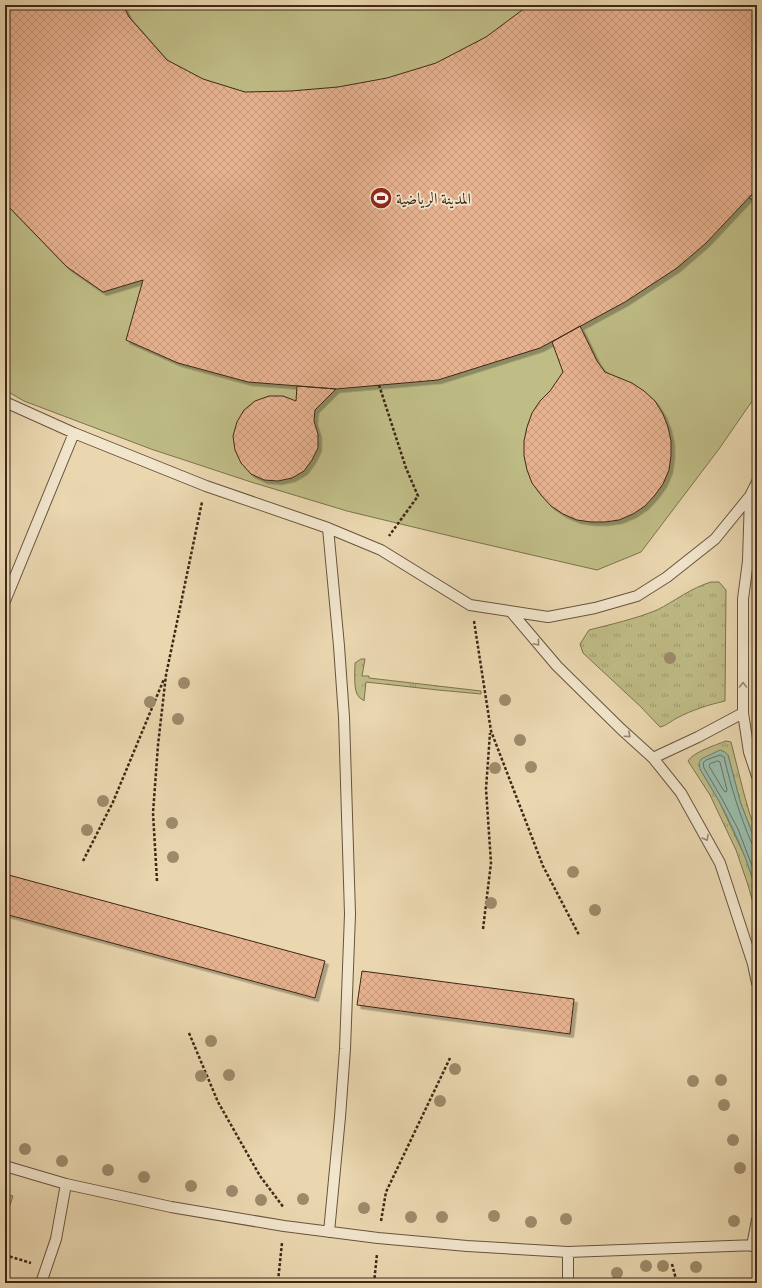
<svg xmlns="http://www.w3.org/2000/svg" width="762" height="1288" font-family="'IM FELL English',Amiri,serif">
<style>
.grass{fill:url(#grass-tufts);stroke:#7e724e}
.green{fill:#bfbc86;stroke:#7e724e}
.water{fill:#98baa8;stroke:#74806e}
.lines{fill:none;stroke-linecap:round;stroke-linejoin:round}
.shore{stroke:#6b7160;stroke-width:1}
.building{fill:url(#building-cross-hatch);stroke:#3e2817;filter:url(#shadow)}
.lane-casing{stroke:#69543d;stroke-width:12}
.path{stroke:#3e2817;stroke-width:2.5;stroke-dasharray:3 2;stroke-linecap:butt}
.lane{stroke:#f1e5cc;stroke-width:10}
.tree{fill:#9d8b6b}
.oneway{stroke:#988672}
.labels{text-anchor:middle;stroke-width:3.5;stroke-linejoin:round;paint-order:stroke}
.poi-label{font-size:16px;fill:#3e2817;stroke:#f1e5cc;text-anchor:start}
</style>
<defs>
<pattern id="grass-tufts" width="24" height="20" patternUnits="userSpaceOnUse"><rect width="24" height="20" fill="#bfbc86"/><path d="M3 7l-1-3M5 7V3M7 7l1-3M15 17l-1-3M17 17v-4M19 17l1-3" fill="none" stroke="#9d996d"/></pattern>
<pattern id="building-cross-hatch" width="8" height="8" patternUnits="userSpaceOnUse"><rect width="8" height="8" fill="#e7b290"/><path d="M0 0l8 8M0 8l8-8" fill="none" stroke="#c7997b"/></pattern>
<filter id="shadow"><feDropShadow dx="3.5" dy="3.5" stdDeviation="0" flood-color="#0004"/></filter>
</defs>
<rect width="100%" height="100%" fill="#ead7b0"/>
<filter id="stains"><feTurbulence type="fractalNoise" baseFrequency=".005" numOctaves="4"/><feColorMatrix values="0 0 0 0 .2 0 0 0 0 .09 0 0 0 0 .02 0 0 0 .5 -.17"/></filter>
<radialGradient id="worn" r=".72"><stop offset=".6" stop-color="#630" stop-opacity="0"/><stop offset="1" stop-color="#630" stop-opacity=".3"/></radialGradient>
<path class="grass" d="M711,582h8l7,8 -1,111c-17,4 -33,9 -48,17 -6,3 -11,8 -17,9l-20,-21 -57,-53 -3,-9 9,-14c23,-6 46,-11 68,-20 18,-9 34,-22 54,-28z
M361,659h4l-3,17h7v2l112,13v3l-43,-4 -72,-8 -2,19c0,-1 -5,-3 -5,-4 -6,-6 -4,-26 -4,-34z
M726,741l5,1 12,48 7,25 7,17v14l-17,-45 -12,-46 -28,14 19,32 27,58 11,34v24l-9,-32 -12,-35 -26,-55 -22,-34c5,-9 28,-16 38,-20z"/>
<path class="green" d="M5,5h752v389l-38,55 -78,103 -44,18 -130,-30 -120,-29 -96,-29 -100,-33 -127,-48 -19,-11z
M5,1194l8,2 -8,24z"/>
<path class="water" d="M720,750l5,2 3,3 12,46 17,45v47c-9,-32 -22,-62 -38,-92 -6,-11 -13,-21 -19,-32l-1,-6 2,-4z"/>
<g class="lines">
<path class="shore" d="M718,761l2,1 7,28 -1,2 -2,-1 -15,-25 1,-2z
M757,847l-5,-3c-12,-28 -21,-57 -28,-87l-4,-2 -14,5 -3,3 1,5 18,31 16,30 19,50"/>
</g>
<path class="building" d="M5,5h118l6,12 38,43 36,19 42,13 46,-1 47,-4 49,-9 49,-15 50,-26 43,-32h228v184l-51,54 -29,25 -52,34 -85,46 -102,32 -102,9 -88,-7 -70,-19 -52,-23 17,-60 -40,12 -36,-25 -62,-64z
M757,189v13l-8,-4z
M757,207v38l-4,-11v-14z
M580,326l17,35 8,11 27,11 12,8 11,10 8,13 5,13 3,14v15l-2,14 -6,14 -8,11 -10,11 -12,8 -14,6 -14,2h-14l-14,-2 -14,-6 -12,-8 -10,-11 -9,-12 -5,-13 -3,-14v-15l3,-14 5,-14 8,-12 10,-10 13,-19 -11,-30z
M297,386l39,3 -21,21 -1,11 4,13v14l-6,12 -8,11 -12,7 -14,3 -14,-1 -13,-6 -10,-11 -6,-13 -2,-14 4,-14 7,-12 11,-9 14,-5h14l13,5z
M5,874l320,87 -10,37 -310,-84z
M362,971l212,28 -4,35 -213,-29z"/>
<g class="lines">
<g class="lane-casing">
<path id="lane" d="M5,402l69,31 132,53 122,42 53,22 89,55 78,12 47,-9 42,-12 30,-19 48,-38 35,-43 7,-14
M750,496l-2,65 -5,38v114l6,39 8,24
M328,528l11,118 5,71 6,197 -5,135 -5,68 -11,115
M5,601l69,-168
M512,613l45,53 64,63 32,29 28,35 39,70 33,101 4,19
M653,758l45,-21 45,-24
M5,1166l61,18 105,23 113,19 94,12 89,8 101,6 189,-7
M752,1246l5,-26
M41,1283l15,-44 10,-55
M568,1283v-31"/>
</g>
<path class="path" d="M379,385l27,83 12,28 -29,40
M474,621l17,110 52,135 36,69
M83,861l30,-59 51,-123
M157,881l-4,-68 5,-68 8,-70 36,-173
M483,929l8,-66 -5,-74 4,-56
M189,1033l29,69 42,74 24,32
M381,1221l5,-29 64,-134
M5,1255l26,8
M672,1264l5,19
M278,1281l4,-38
M374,1283l3,-29"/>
<use href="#lane" class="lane"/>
</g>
<g class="tree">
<circle cx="670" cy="658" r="6"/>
<circle cx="184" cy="683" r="6"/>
<circle cx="505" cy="700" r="6"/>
<circle cx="150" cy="702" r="6"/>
<circle cx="178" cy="719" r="6"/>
<circle cx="520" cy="740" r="6"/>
<circle cx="531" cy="767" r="6"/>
<circle cx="495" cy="768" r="6"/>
<circle cx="103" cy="801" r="6"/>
<circle cx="172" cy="823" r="6"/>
<circle cx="87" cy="830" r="6"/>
<circle cx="173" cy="857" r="6"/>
<circle cx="573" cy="872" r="6"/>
<circle cx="491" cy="903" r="6"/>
<circle cx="595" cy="910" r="6"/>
<circle cx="211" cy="1041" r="6"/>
<circle cx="455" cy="1069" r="6"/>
<circle cx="229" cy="1075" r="6"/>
<circle cx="201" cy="1076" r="6"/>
<circle cx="721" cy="1080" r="6"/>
<circle cx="693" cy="1081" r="6"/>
<circle cx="440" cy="1101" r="6"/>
<circle cx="724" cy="1105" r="6"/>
<circle cx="733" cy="1140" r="6"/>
<circle cx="25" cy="1149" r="6"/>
<circle cx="62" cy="1161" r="6"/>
<circle cx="740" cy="1168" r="6"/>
<circle cx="108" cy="1170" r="6"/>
<circle cx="144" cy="1177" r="6"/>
<circle cx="191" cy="1186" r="6"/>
<circle cx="232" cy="1191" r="6"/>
<circle cx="303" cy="1199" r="6"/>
<circle cx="261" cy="1200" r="6"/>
<circle cx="364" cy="1208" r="6"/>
<circle cx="494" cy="1216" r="6"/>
<circle cx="411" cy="1217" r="6"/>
<circle cx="442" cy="1217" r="6"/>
<circle cx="566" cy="1219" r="6"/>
<circle cx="734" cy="1221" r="6"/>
<circle cx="531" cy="1222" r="6"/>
<circle cx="646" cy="1266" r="6"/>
<circle cx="663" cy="1266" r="6"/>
<circle cx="696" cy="1267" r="6"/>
<circle cx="617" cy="1273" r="6"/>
</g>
<defs><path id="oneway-chevron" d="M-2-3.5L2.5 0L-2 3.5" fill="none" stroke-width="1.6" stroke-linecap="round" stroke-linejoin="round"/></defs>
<g class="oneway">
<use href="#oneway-chevron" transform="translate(537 643) rotate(50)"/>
<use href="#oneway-chevron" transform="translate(743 685) rotate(-90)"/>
<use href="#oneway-chevron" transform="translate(628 735) rotate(42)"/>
<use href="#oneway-chevron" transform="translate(706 838) rotate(60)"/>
</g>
<defs>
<g id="stadium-disc" transform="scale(1.15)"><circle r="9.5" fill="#8f2418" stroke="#f1e5cc"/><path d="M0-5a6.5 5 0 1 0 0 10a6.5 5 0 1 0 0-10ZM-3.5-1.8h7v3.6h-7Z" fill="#fff"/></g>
</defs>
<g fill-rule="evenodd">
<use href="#stadium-disc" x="381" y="198"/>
</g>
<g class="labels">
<g class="poi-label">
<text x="396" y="204">المدينة الرياضية</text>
</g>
</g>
<rect width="762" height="1288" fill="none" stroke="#ead7b0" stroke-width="20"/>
<rect x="6" y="6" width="750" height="1276" fill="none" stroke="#3e2817" stroke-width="2"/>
<rect x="10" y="10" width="742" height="1268" fill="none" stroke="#3e2817"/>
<rect width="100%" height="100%" filter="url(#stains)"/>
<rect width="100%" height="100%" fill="url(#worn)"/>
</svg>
